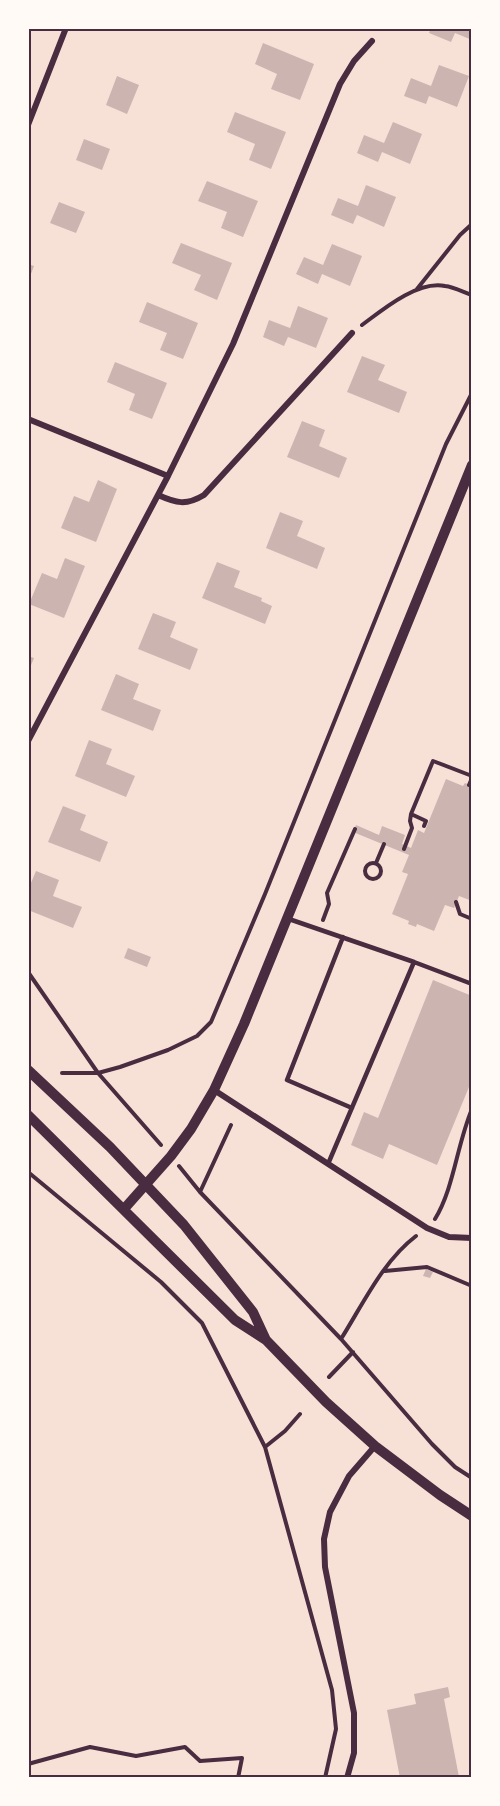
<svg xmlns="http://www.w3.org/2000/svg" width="500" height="1806" font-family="'Source Serif 4',serif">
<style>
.building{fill:#ccb4b1}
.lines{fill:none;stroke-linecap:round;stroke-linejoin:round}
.path{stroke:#4a2c40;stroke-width:4}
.service{stroke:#4a2c40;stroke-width:4.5}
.minor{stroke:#4a2c40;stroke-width:6}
.tertiary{stroke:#4a2c40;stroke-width:10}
.neatline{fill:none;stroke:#4a2c40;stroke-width:2}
</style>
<rect width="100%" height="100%" fill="#f7e1d7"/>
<path class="building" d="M431,28h41v12l-17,-7 -4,9 -22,-9z
M263,43l51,21 -14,36 -29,-11 6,-15 -22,-10z
M439,65l30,11 -12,31 -28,-11 -3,8 -22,-8 7,-18 20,8z
M117,76l22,9 -12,29 -21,-9z
M235,112l51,20 -15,37 -22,-9 6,-16 -28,-12z
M393,122l29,12 -12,30 -28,-12 -4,10 -21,-9 7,-18 20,8z
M84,139l26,10 -8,21 -26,-10z
M207,181l51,20 -15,36 -22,-9 6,-16 -29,-11z
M366,185l30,12 -12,30 -27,-12 -4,9 -22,-9 7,-17 20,8z
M59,202l26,10 -9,21 -26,-10z
M181,243l51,20 -15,37 -23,-10 7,-15 -29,-12z
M332,244l30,12 -12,30 -28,-12 -4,10 -22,-10 8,-17 19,8z
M28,264l6,2 -5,13h-1z
M147,302l51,21 -15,36 -23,-9 7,-17 -28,-11z
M298,306l30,12 -12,30 -28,-11 -4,9 -21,-9 6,-17 21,8z
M362,356l23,9 -7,15 29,12 -8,21 -52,-21z
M115,362l52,21 -15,36 -23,-9 6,-16 -28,-12z
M302,421l23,9 -6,16 28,12 -8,20 -52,-21z
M98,480l19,9 -21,53 -35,-14 13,-32 15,6z
M280,512l23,9 -6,15 28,12 -8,21 -51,-21z
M65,558l20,8 -21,52 -35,-14 13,-31 15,6z
M217,562l23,9 -6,16 28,11 -1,3 11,5 -7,18 -63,-26z
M153,613l23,9 -6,15 28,12 -8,21 -52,-21z
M28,656l6,2 -5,12h-1z
M116,674l23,10 -6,15 28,11 -8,21 -52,-21z
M89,740l23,9 -6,15 29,12 -9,21 -51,-21z
M446,779l17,7 2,-3 7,3v115l-13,-5 -5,12 -9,-3 -11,26 -17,-7 -1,3 -8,-3 1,-3 -17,-7 16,-40 -6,-2 7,-17 -56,-23 3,-7 23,10 3,-9 23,9 -3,9 9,4 7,-18 6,3z
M63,806l23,9 -6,15 28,12 -8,20 -52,-20z
M36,871l23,9 -6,16 29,11 -9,21 -45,-18v-20z
M128,948l23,9 -4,10 -23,-9z
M433,980l39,16 -1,86 -34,83 -48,-21 -6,15 -32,-14 13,-33 14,6z
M426,1269l7,3 -3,6 -7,-2z
M448,1687l2,10 -6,2 15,78 -59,1 -13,-68 29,-6 -2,-10z"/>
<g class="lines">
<path class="path" d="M417,289l43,-54 12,-11
M362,325c20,-15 56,-45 83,-39 9,1 18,6 27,9
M469,785l3,-7
M411,814l15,7 -2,5
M404,849l8,-21 -2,-7 1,-7 22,-53 39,15
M365 871a8 8 0 1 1 16 0a8 8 0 1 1-16 0Z
M376,863l8,-19
M456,902l4,12 12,5
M323,920l6,-16 -2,-11 28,-64
M28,972l70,101 63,72
M62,1073h36l22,-6 48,-17 29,-14 14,-14 54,-128 181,-450 26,-51
M179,1166l21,26 141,147 91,105 23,23 17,11
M28,1172l133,110 41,41 63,124 67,243 4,39 -11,49
M200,1192l31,-67
M435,1219c19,-31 22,-75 37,-110
M385,1271l42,-4 45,19
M341,1339c22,-35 42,-78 75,-103
M329,1377l24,-25
M265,1447l20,-16 15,-17
M28,1764l62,-17 46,9 49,-9 15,14 42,-3 -4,20"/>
<path class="service" d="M286,918l128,44 -86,202
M343,937l-56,143 65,28
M414,962l58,22"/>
<path class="minor" d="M28,125l38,-97
M28,419l140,57
M158,495c18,8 28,11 46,0l148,-162
M28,741l140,-265 65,-132 107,-260 14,-23 18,-20
M214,1090l213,138 22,9 23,1
M347,1778l7,-25v-40l-29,-146 -1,-28 6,-27 19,-36 26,-30"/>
<path class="tertiary" d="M28,1070l82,77 74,78 69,87 13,28
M28,1115l207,205 31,20 60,62 49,44 65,49 32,21
M124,1209l47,-53 20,-27 23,-39 30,-66 228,-559"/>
</g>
<rect width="500" height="1806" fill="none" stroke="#fffaf5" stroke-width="60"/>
<rect x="30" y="30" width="440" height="1746" class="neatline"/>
</svg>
